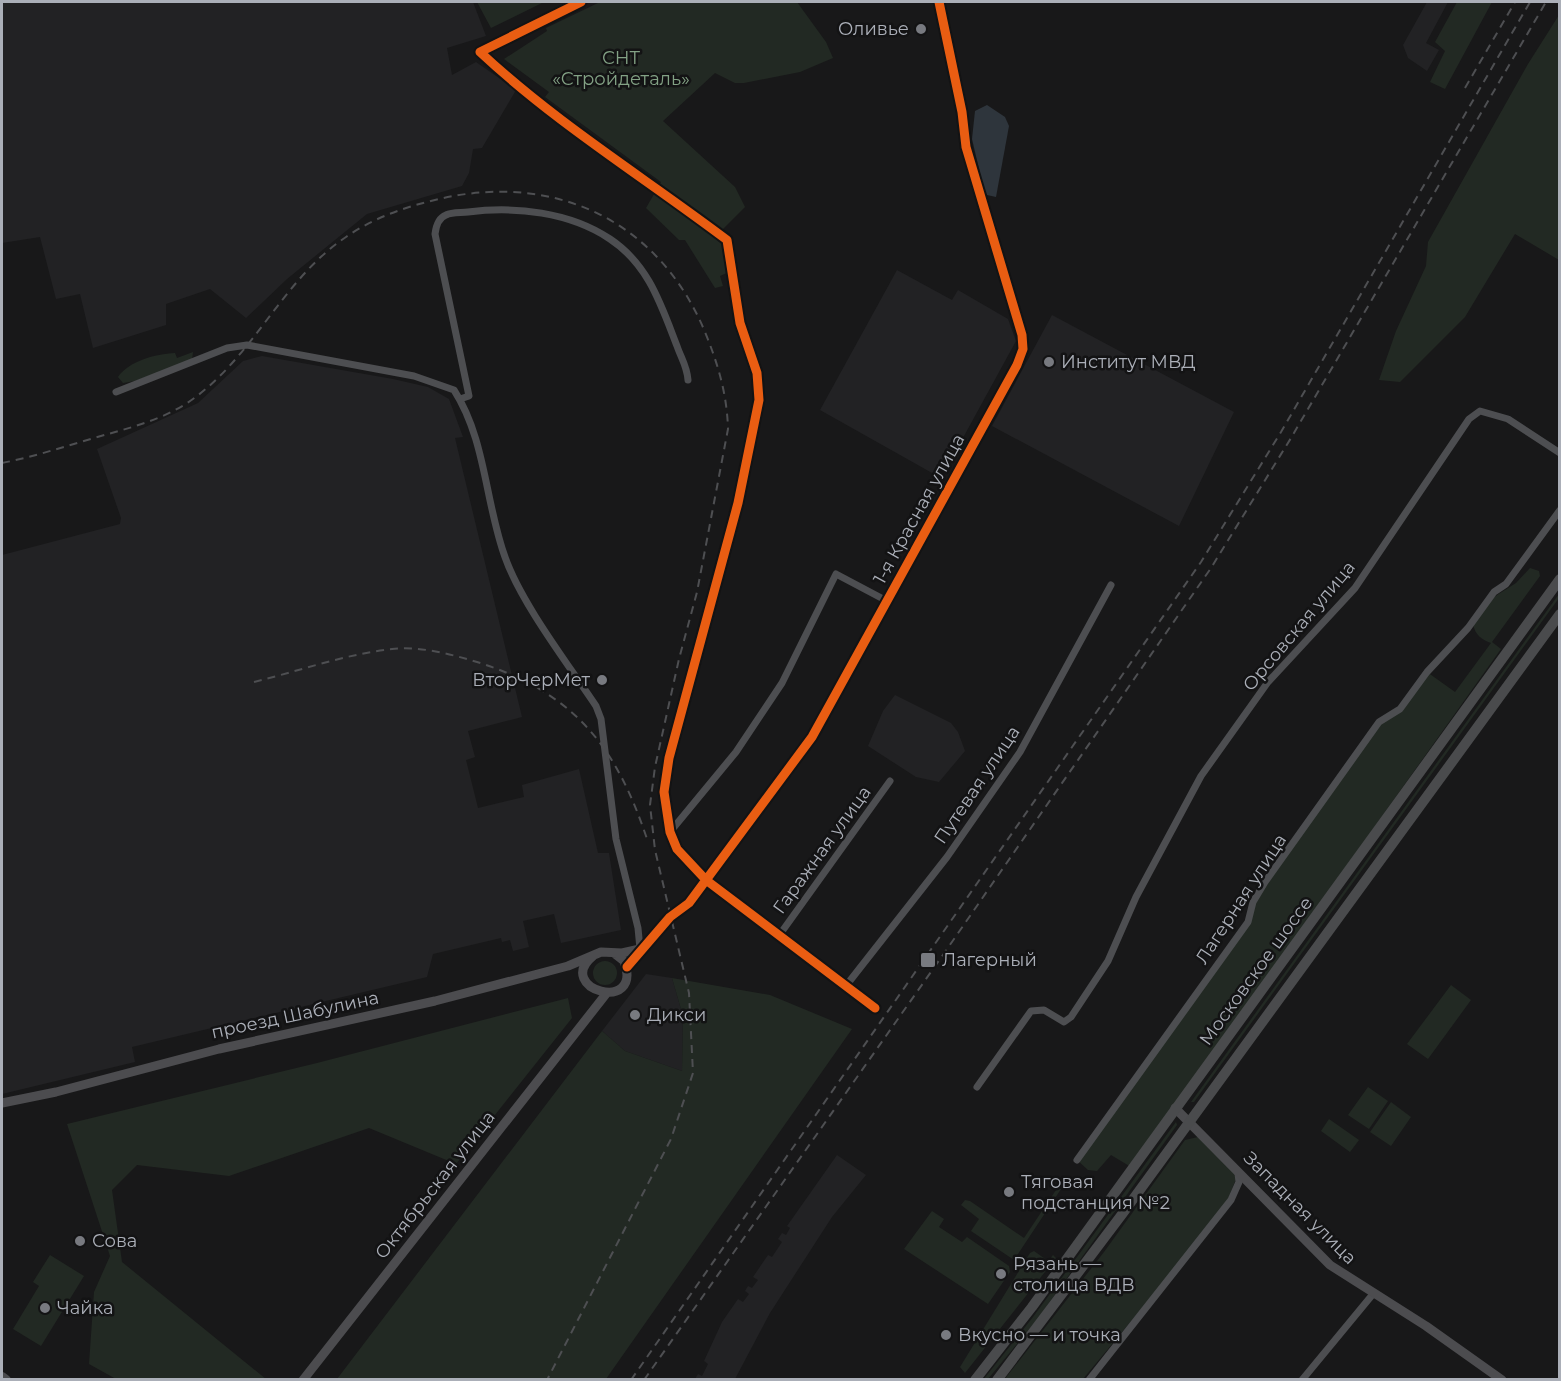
<svg xmlns="http://www.w3.org/2000/svg" width="1561" height="1381" font-family="Montserrat,sans-serif">
<style>
.built{fill:#222224}
.green{fill:#222923}
.water{fill:#2e353c}
.lines{fill:none;stroke-linecap:round;stroke-linejoin:round}
.street{stroke:#4d4e51;stroke-width:7}
.secondary{stroke:#4c4c4f;stroke-width:9}
.primary{stroke:#4a4b4d;stroke-width:10}
.rail{stroke:#4e4f52;stroke-width:2;stroke-dasharray:8 6;stroke-linecap:butt}
.cycleway-casing{stroke:#131314;stroke-width:13}
.cycleway{stroke:#e95d12;stroke-width:9}
.poi-dot{fill:#787a80;stroke:#131314;stroke-width:2}
.labels{text-anchor:middle;stroke-width:5;stroke-linejoin:round;paint-order:stroke}
.poi-label{font-size:18px;fill:#abafb8;stroke:#131314;text-anchor:start}
.park-label{font-size:18px;fill:#83a285;stroke:#131314}
.street-label{font-size:18px;fill:#abafb8;stroke:#131314}
</style>
<rect width="100%" height="100%" fill="#181819"/>
<path class="built" d="M2,2h471l13,34 -39,12 5,27 24,-13 40,28 -34,58 -9,1 -4,24 -7,13 -95,28 -80,65 -41,39 -36,-29 -44,15v21l-73,23 -13,-54 -24,5 -16,-62 -38,6z
M1427,2h21l-22,41 13,7 -12,21 -19,-13 -5,-13z
M897,270l55,30 6,-10 50,29 8,22 -75,137 -121,-68z
M1052,315l182,97 -55,114 -187,-100z
M262,356l131,23 35,8 21,12 14,38 -8,1 67,279 -54,14 7,26 -9,3 12,48 46,-11 -2,-12 57,-16 19,84h11l12,77 -60,13 -7,-29 -31,7 6,26 -16,4 -3,-11 -8,2 -1,-4 -68,16 -6,23 -295,70 3,15 -133,32v-539l118,-31 1,-6 -24,-69 101,-46 45,-42z
M895,695l56,28 7,9 7,19 -26,31 -23,-5 -48,-31 15,-35z
M646,974l26,4 11,38 -1,55 -57,-20 -23,-20z
M837,1155l29,20 -34,42 -62,96 -35,66h-40l3,-5 4,2 6,-12 -4,-3 18,-39 16,-23 5,3 6,-8 -4,-3 3,-5 4,2 6,-8 -5,-3 15,-22 4,2 10,-15 -4,-3 4,-6 4,2 4,-7 -3,-2z"/>
<path class="green" d="M477,2h67l-53,26z
M600,2h197l29,40 7,16 -33,14 -56,11h-9l-20,-10 -52,48 72,66 10,20 -27,27 9,16 4,21 -11,5 3,10 -8,2 -30,-48h-6l-33,-32 15,-26 -116,-85 4,-5 -45,-33 43,-28 -1,-3z
M1457,2h35l-47,87 -15,-7 15,-31 -10,-9z
M1559,15v245l-44,-26 -50,83 -65,65 -21,-2 17,-49 30,-65 2,-24 100,-178z
M193,352l-1,8 -57,21 -12,2 -5,-6c11,-16 37,-23 57,-24l2,5z
M1530,568l9,3 1,5 -48,66 9,7 -326,458 -44,60 -20,-12 -14,16 -9,-1 -11,-10 171,-238 5,-20 126,-180 11,-6 37,-44 28,20 36,-49c-9,-3 -16,-8 -18,-19l21,-27 22,-14z
M1559,594v4l-365,504h-3z
M593 973a12 12 0 1 1 24 0a12 12 0 1 1-24 0Z
M672,978l98,17 82,34 -246,350h-269l265,-348 23,20 57,20 1,-55z
M1451,985l20,15 -43,59 -21,-15z
M568,998l4,20 -116,146 -87,-36 -140,48 -92,-11 -25,25 10,72 144,117h-150l-27,-15 5,-72 16,-36 -43,-132 250,-61z
M1368,1087l20,14 -19,28 -21,-14z
M1391,1102l20,15 -20,29 -21,-14z
M1329,1119l30,21 -9,12 -29,-21z
M1176,1122l1,3 -141,196 -48,58 -5,1 50,-63z
M1198,1137l35,32 3,10 -8,20 -46,61 -99,119 -79,1 100,-128 81,-112z
M1058,1187l3,2 -47,71 -43,-29 8,-12 -18,-14 4,-5 5,1 54,37z
M932,1211l12,8 -5,8 23,15 5,-5 42,29 1,6 -22,32 -84,-55z
M1034,1251l14,10 5,-6 3,3 -91,115 -5,-6 70,-114z
M50,1255l34,21 -43,70 -28,-17 26,-43 -6,-4z"/>
<path class="water" d="M987,105l18,12 4,9 -13,71 -9,-2 -3,-5 -12,-51 3,-28z"/>
<g class="lines">
<path class="street" d="M581,2l-101,50c76,71 165,126 247,188l13,83 17,50 2,27 -21,103 -69,255 -5,34 6,40 7,17 29,31 169,128
M116,392l111,-44 20,-3 167,31 40,14c32,50 31,112 51,167 16,46 63,107 91,149l5,13 15,120 22,89 2,21
M460,399l9,-3 -34,-162c1,-8 3,-16 11,-19 6,-3 15,-2 22,-3 47,-6 102,0 142,27 39,26 51,66 67,107 4,12 10,20 11,34
M670,832l66,-80 46,-69 54,-109 51,27
M778,937l112,-156
M845,987l102,-130 73,-105 91,-167
M977,1087l54,-76 13,-1 20,12 7,-5 37,-56 28,-64 65,-121 67,-94 87,-94 114,-169 11,-8 28,8 52,34
M1077,1160l171,-238 5,-20 12,-20 114,-160 21,-13 27,-37 41,-44 26,-36 12,-8 54,-74
M1089,1380l142,-180 8,-18 -1,-9
M1302,1380l71,-86"/>
<path class="secondary" d="M593,956c-40,33 51,59 31,5l-9,-7
M627,967l43,-50 19,-14 123,-166 205,-372 6,-16 -1,-14 -56,-188 -4,-35 -23,-110
M2,1103l54,-11 163,-43 216,-48 133,-35 33,-14 21,1 18,-4
M1175,1108l155,157 96,61 76,54
M303,1380l303,-386"/>
<path class="primary" d="M2,1377l4,3
M975,1380l57,-73 528,-728
M997,1380l126,-167 437,-599"/>
<path class="rail" d="M1465,88l50,-86
M2,463c31,-6 61,-16 92,-25 31,-9 62,-16 90,-33 68,-43 96,-124 162,-168 29,-20 59,-30 93,-38 116,-27 220,22 266,133 13,32 22,62 23,97l-31,163 -18,67 -24,108 -5,38 5,45 34,143 4,80 -22,66 -124,241
M254,682c45,-11 92,-28 138,-33 29,-3 58,5 85,13 98,31 140,85 171,180
M631,1380l570,-818 80,-130 249,-430
M644,1380l301,-428 266,-384 80,-130 255,-436"/>
<g class="cycleway-casing">
<path id="cycleway" d="M581,2l-101,50c76,71 165,126 247,188l13,83 17,50 2,27 -21,103 -69,255 -5,34 6,40 7,17 29,31 169,128
M627,967l43,-50 19,-14 123,-166 205,-372 6,-16 -1,-14 -56,-188 -4,-35 -23,-110"/>
</g>
<use href="#cycleway" class="cycleway"/>
</g>
<g class="poi-dot">
<circle cx="921" cy="29" r="6"/>
<circle cx="1049" cy="362" r="6"/>
<circle cx="602" cy="680" r="6"/>
<rect x="920" y="952" width="16" height="16" rx="3"/>
<circle cx="635" cy="1015" r="6"/>
<circle cx="1009" cy="1192" r="6"/>
<circle cx="80" cy="1241" r="6"/>
<circle cx="1001" cy="1274" r="6"/>
<circle cx="45" cy="1308" r="6"/>
<circle cx="946" cy="1335" r="6"/>
</g>
<g class="labels">
<g class="poi-label">
<text x="909" y="35" text-anchor="end">Оливье</text>
<text x="1061" y="368">Институт МВД</text>
<text x="590" y="686" text-anchor="end">ВторЧерМет</text>
<text x="942" y="966">Лагерный</text>
<text x="647" y="1021">Дикси</text>
<text x="1021" y="1188">Тяговая<tspan x="1021" dy="21">подстанция №2</tspan></text>
<text x="92" y="1247">Сова</text>
<text x="1013" y="1270">Рязань —<tspan x="1013" dy="21">столица ВДВ</tspan></text>
<text x="57" y="1314">Чайка</text>
<text x="958" y="1341">Вкусно — и точка</text>
</g>
<g class="park-label">
<text x="621" y="64">СНТ<tspan x="621" dy="21">«Стройдеталь»</tspan></text>
</g>
<g class="street-label">
<text transform="translate(919 509) rotate(-61)" y="6">1-я Красная улица</text>
<text transform="translate(1299 626) rotate(-50)" y="6">Орсовская улица</text>
<text transform="translate(977 785) rotate(-56)" y="6">Путевая улица</text>
<text transform="translate(822 850) rotate(-54)" y="6">Гаражная улица</text>
<text transform="translate(1241 899) rotate(-57)" y="6">Лагерная улица</text>
<text transform="translate(1256 971) rotate(-54)" y="6">Московское шоссе</text>
<text transform="translate(295 1015) rotate(-12)" y="6">проезд Шабулина</text>
<text transform="translate(435 1185) rotate(-52)" y="6">Октябрьская улица</text>
<text transform="translate(1300 1208) rotate(45)" y="6">Западная улица</text>
</g>
</g>
<rect width="1561" height="1381" fill="none" stroke="#abafb8" stroke-width="6"/>
</svg>
